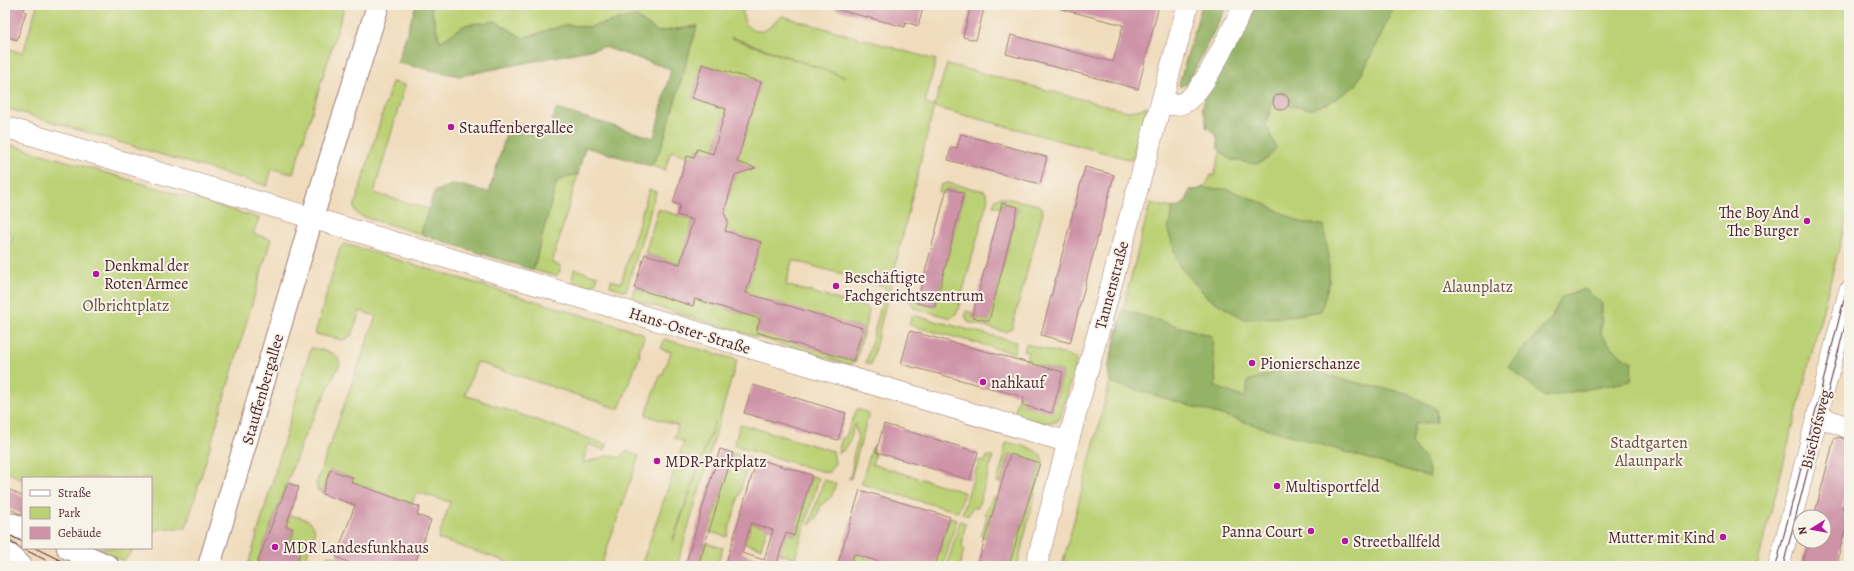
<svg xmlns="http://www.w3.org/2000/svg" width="1854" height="571" font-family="Alegreya,serif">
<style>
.green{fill:#bbd175;stroke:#827850;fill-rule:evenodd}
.forest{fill:#94b366;stroke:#6f6948}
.building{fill:#ce93a7;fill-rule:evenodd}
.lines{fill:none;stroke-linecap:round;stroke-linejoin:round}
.minor-casing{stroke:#9d7e74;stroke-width:22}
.major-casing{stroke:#9d7e74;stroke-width:24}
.minor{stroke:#fff;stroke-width:21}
.major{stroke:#fff;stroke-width:22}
.tram{stroke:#4a1f2b;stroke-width:1}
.poi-dot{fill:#b5179e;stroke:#f7f3e8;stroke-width:1.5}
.labels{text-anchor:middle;stroke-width:4;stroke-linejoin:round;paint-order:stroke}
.poi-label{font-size:16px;fill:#4a1f2b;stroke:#f7f3e8;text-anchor:start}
.street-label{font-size:16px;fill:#4a1f2b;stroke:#f7f3e8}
.park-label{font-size:16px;fill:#664c3e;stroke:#f7f3e8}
</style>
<rect width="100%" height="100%" fill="#f7f3e8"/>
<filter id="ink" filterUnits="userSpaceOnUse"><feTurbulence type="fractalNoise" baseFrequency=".025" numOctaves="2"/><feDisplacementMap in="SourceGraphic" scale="8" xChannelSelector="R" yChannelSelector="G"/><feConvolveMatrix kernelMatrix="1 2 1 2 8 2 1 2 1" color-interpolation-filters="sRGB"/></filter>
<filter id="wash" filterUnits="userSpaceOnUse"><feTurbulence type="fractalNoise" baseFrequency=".012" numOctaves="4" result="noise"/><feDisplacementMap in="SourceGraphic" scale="16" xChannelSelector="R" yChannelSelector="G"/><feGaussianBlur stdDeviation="0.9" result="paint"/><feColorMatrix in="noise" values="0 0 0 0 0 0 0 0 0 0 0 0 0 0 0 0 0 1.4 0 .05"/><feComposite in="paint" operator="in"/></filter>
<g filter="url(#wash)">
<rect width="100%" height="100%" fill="#f0dcbc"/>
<path class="green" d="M37,5h308l-52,169 -21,-5 -5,17 -262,-78v-60l18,5z
M430,5h294l19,5c-2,13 10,27 24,19 5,-3 10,-9 15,-13l154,44 -11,43 9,4 13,-43 180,47 11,-1 9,-4 -15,54 -198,-53 -63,258 -5,-2 20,-76 -94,-27 -6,25 81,23 2,4 -13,49 -6,4 -219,-66 3,-11 59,18 2,-7 65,20 -4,12 97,30 10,-33 -20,-6 -4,12 -56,-17 3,-12 -20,-6 -23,3 18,-60 -29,-9 -19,60 12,-65 3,-7 -5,-5 13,-44 8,-8 -7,-3 24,-79 -59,-18 -10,34 34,11 -13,45 -16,-5 -3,9 -23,-7 -6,19 -14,-4 10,-17 36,-123 -39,6 -24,-16 -45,11 -24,-2 -42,13 -28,-17 -55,21zM731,38v-1l114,40z
M1256,5h593v204l-92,357h-695l48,-184 -2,-14 42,-165c19,4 34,12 40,-13 11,1 17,-4 21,-15l3,1 7,-27h-3c1,-11 -2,-18 -12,-22v-12l-4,-7 16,-36z
M392,82l13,3 -31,108 55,16 -8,25 -63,-19 -4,-7z
M5,143l254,75 -6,16 18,5 -85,289h-24l-11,5v-55h-128v2l-18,-9v-210l7,-24 -7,-14z
M578,174l-26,89 9,3 -2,7 -3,3 -23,-6 24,-89z
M947,183l38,8 3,7 -31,115 -6,5 -37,-10 -4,-7 1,-4 7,2 -1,4 18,4 29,-114 -17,-5 -1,5 -8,-1 3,-7z
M649,189l7,3 -30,99 -16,-5 1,-6 10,3z
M999,197l41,8 3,7 -31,116 -6,4 -38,-10 -3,-7 1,-4 7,2 -1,4 17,4 29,-113 -16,-5 -1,5 -8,-2 3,-7z
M658,209l35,11 -13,44 -35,-10z
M345,244l297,89 2,4 -5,14 1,4 -21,54 -142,-47 -12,33 142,50 -2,5 -17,-6 -5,19 26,-8 11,3 6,-7 13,5 -38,110h-98l2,-5 -67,-22 12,-37 -34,-10 -4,12 -61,-22 2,-4 -23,-8 -8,22 -4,-1 -2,-7 60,-168 -16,-5 -8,24 -9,5 -28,-6 25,-86z
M574,269l24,7 -3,8 -6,2 -17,-4z
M912,315l104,27 -2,11 -105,-28z
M664,339l73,21 -60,206h-36l43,-124 -10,-4 4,-12 -32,-11 14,-40 2,1 9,-24 -10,-3zM715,421l-42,120 -1,1z
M1026,344l51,14 -16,58 -5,6 -13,1 -29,-9 7,-25 31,23 11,-40 -30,-8 -4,17 -8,-2 7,-27 -4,-1z
M311,348c12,3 27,2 29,16l-37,75 -47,127h-8z
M857,409l12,4 -18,65 -2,1c4,-8 3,-13 4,-21 3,-15 8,-19 1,-34 -2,10 -4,26 -16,29l4,-15h3z
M740,424l93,27 2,12 -7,10 -94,-27z
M1007,442c12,4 33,5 36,19l-26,105h-8l31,-103 -30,-9 -9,29 -4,-1 8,-28 -2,-1z
M872,448h2l-1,5 2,1 -3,10 92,28 -6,20 -97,-28z
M733,453l17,5 -23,79 -30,-9 1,-3 12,3z
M987,456l6,1 -15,50 -6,2 -4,7 -6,-2 17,-54 6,2z
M785,468l-24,80 -28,-8 1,-5 13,3 4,-15 9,3z
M812,476l7,2 -24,80 -28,-8 2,-5 12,3 5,-15 9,3 3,-10 -9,-3 4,-15 9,3 3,-10 -9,-3 5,-15 8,2z
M824,480l12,3 -4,13 -11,9 -5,14 -7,6z
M881,496l7,2 -20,68h-17c7,-24 23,-46 30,-70z
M993,497l4,1 -12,40 -4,-1 6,-20 -2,-4z
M290,515c12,3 24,4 25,18l-12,33h-7l4,-13 -13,-5 6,-19 -7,-3z
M950,517l7,2 -14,47h-12v-16l9,2 2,-9 -4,-19 9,3z
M960,521l5,2 -3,24 2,2 -4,17h-13z
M705,543l18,5 -6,18h-19z
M93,548h41l-10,13z
M327,555l9,2 17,7 -1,2h-29z"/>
<path class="forest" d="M416,5h14l10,37 25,-17 30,-4 28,17 42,-13 24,2 46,-11 23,16 39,-6 -36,123 -10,17 -66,-19 -7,27 -21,7 -24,89 -112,-36 13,-42 20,-8 35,8 21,-71 39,12 7,-24 98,29 17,-69 -67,-22 -144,29 -63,-13z
M1202,5h25l-39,78 -8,4 -1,-3z
M1256,5h134l2,5 -13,30 -23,45 -25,17 -19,7 -23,-3 1,-6 -4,-5 -6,-2 -6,4 -8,28 10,23 -9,11 -11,5 -25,-4 -13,-11c1,-11 -2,-18 -12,-22l1,-5 -5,-14 6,-17z
M1203,188l24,1 36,14 37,19 23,3 6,32v26l-8,28 -34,6 -43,2 -36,-21 -29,-32 -11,-36 4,-22c12,-1 15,-7 18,-18h6z
M1585,289l17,15 -1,31 19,20 12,7 -1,19 -86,16 -37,-31 42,-46 12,-23z
M1123,310l89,26 4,51 29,11 3,-17 49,-16 46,15 64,13 29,16 1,13 -22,2 -3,21 15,17 3,15 -320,-95 -2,-14z"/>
<g id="blocks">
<path class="building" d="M5,5h20l-1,6 2,1 -9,28 -12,-4z
M835,5h89l-6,21 -12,-4 -1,5 -70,-18z
M971,5h14l-9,35 -13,-3z
M1062,5h97l-21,84 -132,-35 5,-19 102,27 10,-37 -62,-16z
M702,64l59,18 -24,80 19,6 -21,7 -11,38 4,8 -3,10 36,11 -15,51 117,35 -10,33 -97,-29 4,-13 -65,-20 -2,7 -59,-18 11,-34 35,10 13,-44 -16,-5 3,-10 -7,-2 6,-20 8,-27 7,2 3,-9 16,5 13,-45 -34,-11z
M1273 102a8 8 0 1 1 16 0a8 8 0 1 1-16 0Z
M961,134l86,23 -7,27 -92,-24 3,-13 6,1z
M1085,167l29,8 -44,168 -29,-8z
M947,188l17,5 -29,114 -18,-4z
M1002,203l16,4 -29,114 -17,-4z
M910,331l153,41 -11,41 -30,-8 2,-8 -123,-33z
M753,385l93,28 -8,27 -94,-27z
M884,424l94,28 -8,28 -94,-28z
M1839,437l10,3v29l-4,18 3,1 -6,20 7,2v2l-2,8 1,2 -6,18 -5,26h-36l7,-25h16v-24h-10l20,-78z
M720,449l13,4 -23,75 -12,38h-13z
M1010,454l30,9 -20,65 -11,38h-32z
M757,459l55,16 -18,61 -8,-3 -10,33h-51zM751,523l22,7 -9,30 -22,-7z
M330,470l23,8 -2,4 69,25 -3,8 14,5 -17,46h-57l-21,-9 19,-52 -33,-11z
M288,483l11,4 -13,39 7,2 -7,20 14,5 -4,13h-40z
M5,487l18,10v18l-18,-8z
M860,490l90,27 -15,49h-60l2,-5 -23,-7 -3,12h-14z"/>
</g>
</g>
<g filter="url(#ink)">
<use href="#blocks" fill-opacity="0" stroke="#9d7e74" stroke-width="1"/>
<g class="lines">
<g class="minor-casing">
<path id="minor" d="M1161,103c8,2 16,3 24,-1 20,-11 48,-75 59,-97
M5,127l1063,315
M1818,416l31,12
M1036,566l32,-124 120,-437
M1779,566l70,-274"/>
</g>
<g class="major-casing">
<path id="major" d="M5,524l9,1 9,4
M68,548l40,18
M5,551l16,15
M209,566l103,-348 66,-213"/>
</g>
<use href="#minor" class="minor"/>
<use href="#major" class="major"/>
<path class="tram" d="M5,533l18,9
M5,540l53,26
M35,548l37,18
M1776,566l73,-286
M1783,566l66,-256"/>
</g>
</g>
<g class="poi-dot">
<circle cx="451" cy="127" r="4"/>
<circle cx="1807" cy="221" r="4"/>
<circle cx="96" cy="274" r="4"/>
<circle cx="836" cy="286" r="4"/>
<circle cx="1252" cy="363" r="4"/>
<circle cx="983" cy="382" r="4"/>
<circle cx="657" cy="461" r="4"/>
<circle cx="1277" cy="486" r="4"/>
<circle cx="1311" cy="531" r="4"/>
<circle cx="1723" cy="537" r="4"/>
<circle cx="1345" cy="541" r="4"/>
<circle cx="275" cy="547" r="4"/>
</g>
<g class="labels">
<g class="poi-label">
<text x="459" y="133">Stauffenbergallee</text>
<text x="1799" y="218" text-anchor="end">The Boy And<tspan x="1799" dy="18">The Burger</tspan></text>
<text x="104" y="271">Denkmal der<tspan x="104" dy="18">Roten Armee</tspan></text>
<text x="844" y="283">Beschäftigte<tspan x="844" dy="18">Fachgerichtszentrum</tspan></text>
<text x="1260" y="369">Pionierschanze</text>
<text x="991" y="388">nahkauf</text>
<text x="665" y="467">MDR-Parkplatz</text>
<text x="1285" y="492">Multisportfeld</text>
<text x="1303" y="537" text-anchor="end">Panna Court</text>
<text x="1715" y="543" text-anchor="end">Mutter mit Kind</text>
<text x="1353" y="547">Streetballfeld</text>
<text x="283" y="553">MDR Landesfunkhaus</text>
</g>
<g class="street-label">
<text transform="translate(1111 285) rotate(-75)" y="6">Tannenstraße</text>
<text transform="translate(690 330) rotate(17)" y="6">Hans-Oster-Straße</text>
<text transform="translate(262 389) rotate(-74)" y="6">Stauffenbergallee</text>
<text transform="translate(1815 429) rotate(-76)" y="6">Bischofsweg</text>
</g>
<g class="park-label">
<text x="1478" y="292">Alaunplatz</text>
<text x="126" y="311">Olbrichtplatz</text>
<text x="1649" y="448">Stadtgarten<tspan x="1649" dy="18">Alaunpark</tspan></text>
</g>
</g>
<rect width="1854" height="571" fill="none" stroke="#f7f3e8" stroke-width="20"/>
<rect x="22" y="477" width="130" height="72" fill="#f7f3e8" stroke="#b29e9c"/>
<rect x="30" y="490" width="20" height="6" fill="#ffffff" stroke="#b29e9c"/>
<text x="58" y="497" font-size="12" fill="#4a1f2b">Straße</text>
<rect x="30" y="507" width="20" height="12" fill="#bbd175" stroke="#b29e9c"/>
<text x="58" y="517" font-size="12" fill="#4a1f2b">Park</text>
<rect x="30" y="527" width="20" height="12" fill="#ce93a7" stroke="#b29e9c"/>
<text x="58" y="537" font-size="12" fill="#4a1f2b">Gebäude</text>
<g transform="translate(1812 529) rotate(259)"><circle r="19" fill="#f7f3e8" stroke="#b29e9c"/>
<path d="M0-3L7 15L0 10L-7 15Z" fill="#b5179e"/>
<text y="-6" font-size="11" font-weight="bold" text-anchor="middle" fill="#4a1f2b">N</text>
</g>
</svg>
